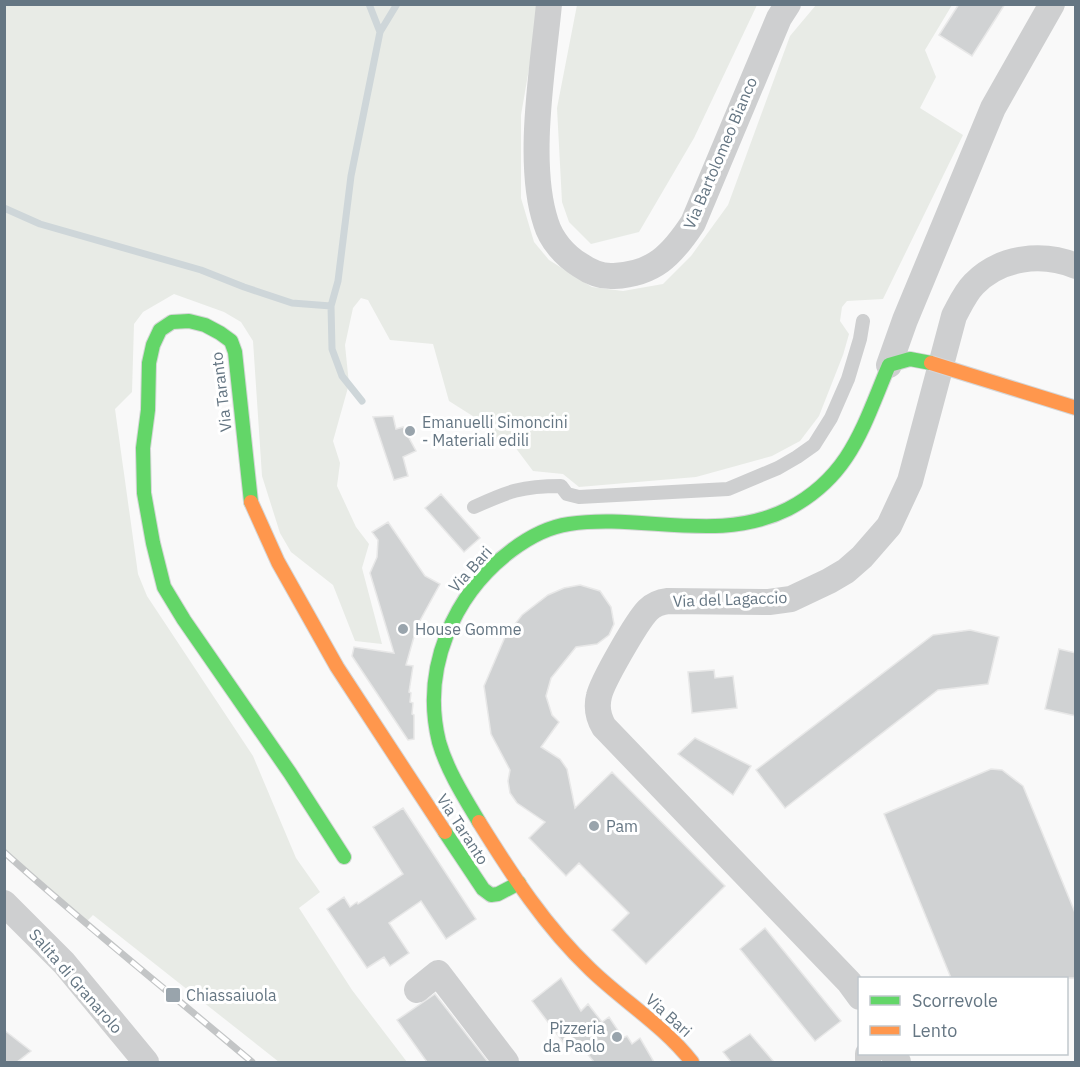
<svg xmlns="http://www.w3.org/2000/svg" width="1080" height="1067" font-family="'IBM Plex Sans',sans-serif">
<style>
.green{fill:#e8ebe6}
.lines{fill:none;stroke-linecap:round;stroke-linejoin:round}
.stream{stroke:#ced6d9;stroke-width:7}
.building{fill:#d0d2d3;stroke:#e8e8e8;stroke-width:1.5}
.fast-casing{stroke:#d5d6d7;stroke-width:16}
.slow-casing{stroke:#d5d6d7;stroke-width:16}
.lane{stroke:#cecfd0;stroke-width:14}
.street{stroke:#cecfd0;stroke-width:26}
.fast{stroke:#63d668;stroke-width:14}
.slow{stroke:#ff974d;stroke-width:14}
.rail-casing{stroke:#c3c5c6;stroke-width:7}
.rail{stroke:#fff;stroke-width:4.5;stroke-dasharray:14;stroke-linecap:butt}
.slow-bridge-casing{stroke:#d5d6d7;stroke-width:16;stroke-linecap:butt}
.slow-bridge{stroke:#ff974d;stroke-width:14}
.poi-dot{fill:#99a4ac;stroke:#fff;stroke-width:2}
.labels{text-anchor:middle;stroke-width:6;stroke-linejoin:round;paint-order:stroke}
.street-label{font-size:16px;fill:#657683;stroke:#fff}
.poi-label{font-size:16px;fill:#657683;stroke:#fff;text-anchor:start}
</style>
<rect width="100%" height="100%" fill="#f9f9f9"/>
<path class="green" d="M5,5h535l-19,110v83l13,44 15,18 43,27 31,4 40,-7 28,-28 37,-51 62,-169 26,-31h136l-27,45 11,27 -16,31 43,27 -80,164 -36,2 -5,6 -2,14 9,13 -6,21 -24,61 -19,25 -28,15 -76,21 -117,10 -16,-13 -30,-3 -18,-24 -25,-8 -11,-19 -30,-19 -16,-57 -43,-4 -22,-40 -7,-2 -8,10 -8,37 4,39 -16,57 7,22 -3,23 19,41 13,17 -7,24 20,76 -27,-3 -22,-56 -42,-33 -11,-19 -18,-57 -9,-135 -12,-19 -17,-10 -50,-18 -31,18 -9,12 -2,68 -17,17 23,165 9,22 106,160 43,102 24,34 -21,16 53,82 55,72h-128l-186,-147 -9,9 -79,-68z
M577,5h180l-63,133 -55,94 -48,12 -22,-22 -7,-20 -5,-94z"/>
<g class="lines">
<path class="stream" d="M369,4l11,28
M4,208l36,16 161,46 43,17 48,16 39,3
M362,401l-20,-25 -10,-27 -1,-43 7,-25 13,-105 29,-144 17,-28"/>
</g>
<path class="building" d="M959,4h46l-33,52 -33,-21z
M393,416l3,13 7,-2 13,24 -13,6 5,19 -14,4 -21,-63z
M441,494l39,44 -16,14 -39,-44z
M388,522l37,54 15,8 -23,42 -11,39 7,1 -4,26 2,1 -1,9 3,1 -1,11 2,1v24l-6,1 -56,-84 2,-9 40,6 -24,-80 7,-16 1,-17 -6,-8z
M580,585l20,6 11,16 3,17 -5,11 -12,9 -21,3 -25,31 -5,18 6,19 7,7 -18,25 19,12 7,10 8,39 37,-36 113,114 -79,78 -34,-34 17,-17 -50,-50 -13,13 -37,-38 16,-16 -28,-19 -7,-10 -2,-12 2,-11 -19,-36 -7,-48 21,-49 17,-22 26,-20 16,-7z
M970,630l29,7 -11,47 -50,6 -153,118 -29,-38 177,-135z
M1059,649l17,4v63l-31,-7z
M714,670l1,8 18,-2 4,32 -45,5 -4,-41z
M695,738l56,28 -18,29 -55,-41z
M991,769l11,1 21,16 53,129v63h-125l-67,-164z
M403,808l73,111 -30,20 -25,-38 -32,22 20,30 -19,13 -6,-9 -17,11 -40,-59 17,-12 6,10 7,-5 1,2 45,-30 -30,-47z
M765,928l76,93 -26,20 -75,-92z
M561,978l20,33 7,-7 14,18 7,-5 14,21 4,-2 5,8 8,-6 14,24h-60l-17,-21 -8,9 -37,-49z
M435,994l53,68h-61l-30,-42z
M4,1030l27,21 -14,11h-13z
M750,1034l24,28h-43l-8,-10z"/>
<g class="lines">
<g class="fast-casing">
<path id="fast" d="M251,502l-16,-150 -4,-11 -11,-8 -15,-8 -16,-4 -17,1 -12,8 -7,15 -4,18 -1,47 -5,38 1,45 9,50 11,44 20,33 106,153 54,84
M479,822c-15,-25 -32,-52 -40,-80 -18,-73 14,-148 73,-192 16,-12 36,-23 57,-26 73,-11 149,20 219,-15 63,-33 75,-83 101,-144l21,-6 21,4
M445,832l38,57 8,6 7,-1 21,-11"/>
</g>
<g class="slow-casing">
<path id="slow" d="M251,502l27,60 59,105 108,165
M479,822c33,53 66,104 111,147 33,32 73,56 102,93"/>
</g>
<path class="lane" d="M474,507c35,-16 48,-21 87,-21l6,8 12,3 149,-8 50,-21 19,-11 17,-12 17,-27 17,-39 12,-40 3,-18"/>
<path class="street" d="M549,4c-6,64 -23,159 -3,219 5,17 19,33 34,42 10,7 21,12 34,11 40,-2 58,-21 79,-53l86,-205 9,-14
M889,365l16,-45 88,-212 59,-104
M4,903l60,60 82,99
M417,990l21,-17 68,89
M860,997l-11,-15 -245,-255c-6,-10 -8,-19 -5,-31 3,-14 38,-75 49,-86 6,-6 12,-8 20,-9l101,1 22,-3 38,-18 17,-10 16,-14 27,-31 21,-45 44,-165c6,-11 11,-23 20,-32 26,-27 68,-32 102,-18
M868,1054v8
M893,1054l5,8"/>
<use href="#fast" class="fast"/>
<use href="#slow" class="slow"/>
<g class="rail-casing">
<path id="rail" d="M4,852c81,73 165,140 248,210"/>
</g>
<use href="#rail" class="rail"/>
<g class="slow-bridge-casing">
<path id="slow-bridge" d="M931,363l145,45"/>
</g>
<use href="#slow-bridge" class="slow-bridge"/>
</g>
<g class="poi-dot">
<circle cx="410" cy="431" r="6"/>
<circle cx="403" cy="629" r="6"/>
<circle cx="594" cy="826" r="6"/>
<rect x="165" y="987" width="16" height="16" rx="3"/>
<circle cx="617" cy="1037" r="6"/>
</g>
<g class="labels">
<g class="street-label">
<text transform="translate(720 153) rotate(-67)" y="6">Via Bartolomeo Bianco</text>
<text transform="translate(221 392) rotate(-97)" y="6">Via Taranto</text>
<text transform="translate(470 569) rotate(-48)" y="6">Via Bari</text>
<text transform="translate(730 599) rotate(-2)" y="6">Via del Lagaccio</text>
<text transform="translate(463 829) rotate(57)" y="6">Via Taranto</text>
<text transform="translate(76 981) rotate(49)" y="6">Salita di Granarolo</text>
<text transform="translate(669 1015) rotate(42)" y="6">Via Bari</text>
</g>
<g class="poi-label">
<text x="422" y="428">Emanuelli Simoncini<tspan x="422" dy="18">- Materiali edili</tspan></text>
<text x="415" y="635">House Gomme</text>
<text x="606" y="832">Pam</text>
<text x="186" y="1001">Chiassaiuola</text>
<text x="605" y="1034" text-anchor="end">Pizzeria<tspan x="605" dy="18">da Paolo</tspan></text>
</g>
</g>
<rect width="1080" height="1067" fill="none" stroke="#657683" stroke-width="12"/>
<rect x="858" y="977" width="210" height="78" fill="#ffffff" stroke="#c1c8cd" stroke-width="1.5"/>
<rect x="870" y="996" width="30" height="9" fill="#63d668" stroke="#c1c8cd" stroke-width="1.5"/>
<text x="912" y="1007" font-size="18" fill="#657683">Scorrevole</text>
<rect x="870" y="1026" width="30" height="9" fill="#ff974d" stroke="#c1c8cd" stroke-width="1.5"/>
<text x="912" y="1037" font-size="18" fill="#657683">Lento</text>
</svg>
